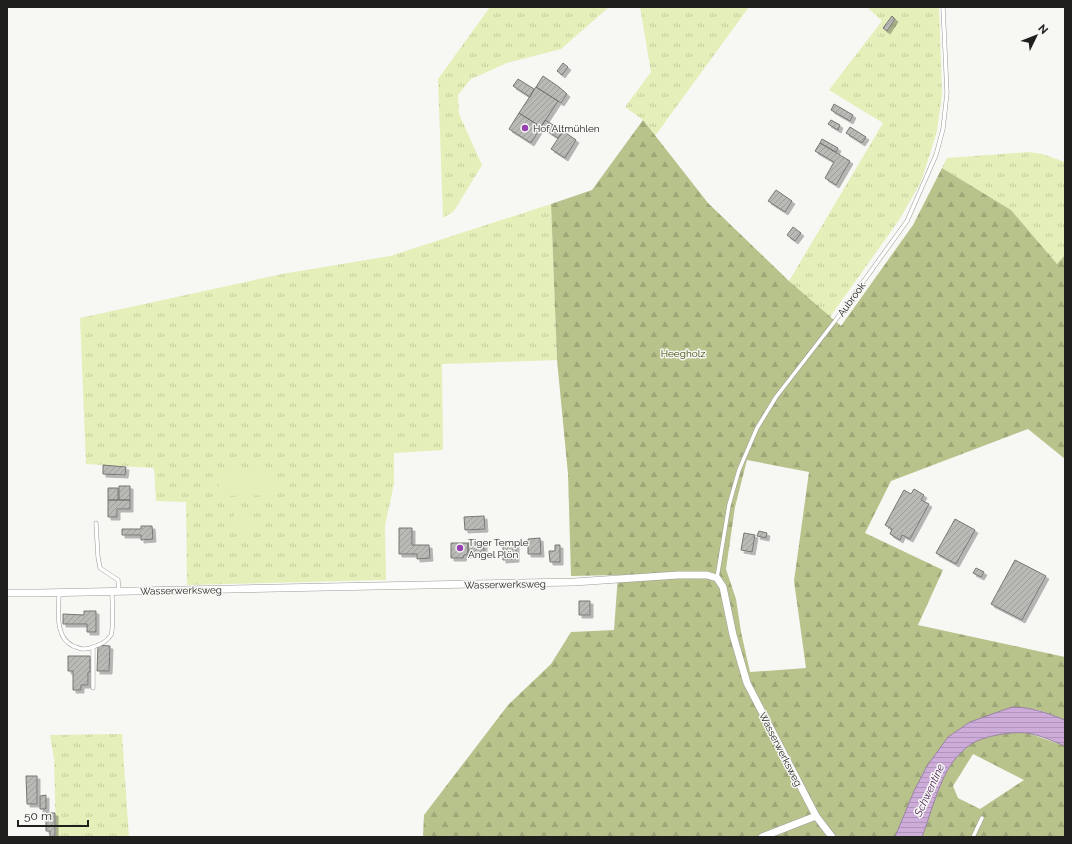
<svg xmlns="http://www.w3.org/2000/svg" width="1072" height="844" font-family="Raleway,sans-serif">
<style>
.grass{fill:url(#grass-tufts)}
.forest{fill:url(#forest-firs);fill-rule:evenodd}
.garden{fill:#e4efb9}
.water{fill:url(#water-rules);stroke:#9a82a2}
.building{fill:url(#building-hatch);stroke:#767673;filter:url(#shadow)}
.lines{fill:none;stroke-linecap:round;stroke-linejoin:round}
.service-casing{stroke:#9b9c98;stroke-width:4.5}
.minor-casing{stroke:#9b9c98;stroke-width:8}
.service{stroke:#fff;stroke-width:3.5}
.minor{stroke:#fff;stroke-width:7}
.poi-dot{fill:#9541af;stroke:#f7f8f4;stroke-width:1.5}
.labels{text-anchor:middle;stroke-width:3;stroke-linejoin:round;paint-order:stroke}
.poi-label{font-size:10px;fill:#1f1f1e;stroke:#f7f8f4;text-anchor:start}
.street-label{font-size:10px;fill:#1f1f1e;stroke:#f7f8f4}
.park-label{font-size:10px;fill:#3e4605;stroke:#f7f8f4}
.water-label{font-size:11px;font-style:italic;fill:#532860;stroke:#f7f8f4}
</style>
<defs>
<pattern id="grass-tufts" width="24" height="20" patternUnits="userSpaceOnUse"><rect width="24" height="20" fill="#e4efb9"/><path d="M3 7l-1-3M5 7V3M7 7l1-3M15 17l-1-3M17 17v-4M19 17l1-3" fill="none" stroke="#c3cc9f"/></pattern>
<pattern id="forest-firs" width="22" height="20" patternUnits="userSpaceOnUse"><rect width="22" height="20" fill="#b8c38c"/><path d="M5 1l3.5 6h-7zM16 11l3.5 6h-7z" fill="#9ea778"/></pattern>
<pattern id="water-rules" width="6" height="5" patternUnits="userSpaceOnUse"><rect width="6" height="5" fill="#ceacda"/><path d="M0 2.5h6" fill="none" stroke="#b094bb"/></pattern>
<pattern id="building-hatch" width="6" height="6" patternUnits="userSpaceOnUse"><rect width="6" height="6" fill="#b9bab6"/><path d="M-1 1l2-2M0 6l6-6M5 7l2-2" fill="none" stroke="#9f9f9c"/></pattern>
<filter id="shadow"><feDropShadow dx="3" dy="3" stdDeviation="0" flood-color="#0004"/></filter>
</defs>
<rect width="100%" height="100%" fill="#f7f8f4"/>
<path class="grass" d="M490,7h119l-48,42 -54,14 -36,16 -13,16 1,19 23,51 -28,46 -11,7 -5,-139z
M640,7h109l-94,129 -12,-16 -18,-13 26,-35z
M867,7h72l3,87 -5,37 -16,51 -22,38 -69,97 -41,-36 94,-158 -54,-33 53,-69z
M1029,152l13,2 23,8v93l-8,9 -46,-54 -69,-42 5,-10z
M551,204l6,156 -115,4 1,86 -49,3v31l-9,42 1,54 -199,5 -1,-83 -30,-1 -2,-33 -68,-4 -6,-146 202,-44 108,-18z
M122,734l7,103h-73l-2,-78 -4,-24z"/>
<path class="forest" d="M643,120l65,83 81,78 52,45 72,-101 29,-57 69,42 46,54 8,-9v204l-37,-30 -137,52 -26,52 78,37 -25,55 147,32v63l-26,-10 -27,-3 -98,84 -19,46h-472l1,-22 84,-110 43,-41 20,-32 43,-2 4,-55 -47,1 -3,-102 -11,-114 -6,-156 41,-14zM747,460l62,12 -15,109 12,87 -56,4 -9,-40 -5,-33 -10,-30 9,-62z
M1013,732l15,1 37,13v91h-143c10,-29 22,-77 49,-94 12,-7 29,-8 42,-11zM973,754l51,26 -44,29 -22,-11 -5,-12z"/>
<path class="garden" d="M218,467h57v28l-56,1z
M232 521a10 10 0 1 1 20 0a10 10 0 1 1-20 0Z"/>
<path class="water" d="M1012,707c19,0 35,6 53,13v26c-12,-5 -25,-11 -38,-13 -14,-2 -44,3 -56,11 -7,5 -14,12 -19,19 -13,18 -22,53 -30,74h-27l19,-46 13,-25 21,-29 22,-15z"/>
<path class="building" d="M892,16l3,3 -8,12 -4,-3z
M563,63l5,4 -6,8 -5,-4z
M543,76l16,11 8,7 -6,9 -25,-16z
M518,79l16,10 -4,8 -17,-11z
M536,87l22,14 -17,26 -22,-14z
M834,104l19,11 -3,6 -19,-11z
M519,113l22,14 -10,16 -22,-14z
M545,120l18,11 -5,7 -17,-11z
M831,120l9,5 -2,5 -10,-6z
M850,127l16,10 -4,6 -16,-10z
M563,131l13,9 -11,18 -14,-9z
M822,139l16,9 -2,4 -16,-9z
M820,143l30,18 -14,24 -11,-7 9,-16 -19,-11z
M776,190l16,11 -7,11 -17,-11z
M793,227l8,6 -6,8 -8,-6z
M103,465l23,2 -1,8 -22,-1z
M119,486h11v14h-11z
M108,488h10v12h-10z
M914,489l10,6 -3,5 8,4 -19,35 -8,-4 -2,5 -10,-6 2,-5 -7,-4 19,-35 7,4z
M108,500h22v9h-13v8h-9z
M484,516l1,13 -20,1 -1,-13z
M955,519l20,11 -19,34 -20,-11z
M141,526h11l1,13 -12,1v-5h-19v-6h19z
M399,528h13v17h17l1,13 -13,1v-5h-18z
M759,531l8,2 -1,5 -9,-2z
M744,533l11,2 -3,17 -11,-2z
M540,538l1,16h-13v-15z
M451,543h17v12h-4l-1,3h-12z
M468,543l16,1v9h-16z
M516,543v16l-13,1v-16z
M555,545h5v17h-10l-1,-11h6z
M1015,560l31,16 -24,44 -31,-16z
M976,568l8,4 -3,5 -8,-4z
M579,601h11v14h-11z
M84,611h12v21h-9v-8h-24v-10l21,1z
M98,645l12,1 -1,25h-12z
M68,656h22v16h-2v13h-7v5h-8v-19h-5z
M26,776h11v28h-10z
M46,795v14h-6v-13z
M46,813h9v24h-5v-6h-4z"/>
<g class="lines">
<g class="service-casing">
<path id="service" d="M96,523l2,34 2,11 18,12 1,12
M717,578l12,-73 10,-35 18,-42 19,-31 59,-76 72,-100 29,-66 7,-26 4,-36 -4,-86
M59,593c0,17 -5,44 14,53 8,3 9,4 17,2 7,-2 17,-6 21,-13 3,-7 1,-34 1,-43
M93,688v-41
M973,837l9,-19"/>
</g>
<g class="minor-casing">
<path id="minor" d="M7,593h32l535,-11 104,-7h29l10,3 6,9 10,48 14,48 69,133 16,21
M762,837l54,-21"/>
</g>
<use href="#service" class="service"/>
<use href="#minor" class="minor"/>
</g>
<g class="poi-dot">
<circle cx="525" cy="128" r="4"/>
<circle cx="460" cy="548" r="4"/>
</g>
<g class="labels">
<g class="poi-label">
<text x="533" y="132">Hof Altmühlen</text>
<text x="468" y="546">Tiger Temple<tspan x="468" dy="12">Angel Plön</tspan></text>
</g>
<g class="street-label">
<text transform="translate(851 299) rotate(-54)" y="4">Aubrook</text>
<text transform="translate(505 584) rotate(-1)" y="4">Wasserwerksweg</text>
<text transform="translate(181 590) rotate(-1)" y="4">Wasserwerksweg</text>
<text transform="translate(781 749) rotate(63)" y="4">Wasserwerksweg</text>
</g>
<g class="park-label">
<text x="683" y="357">Heegholz</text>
</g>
<g class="water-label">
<text transform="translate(929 790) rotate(-65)" y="4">Schwentine</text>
</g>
</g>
<rect width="1072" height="844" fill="none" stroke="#1f1f1e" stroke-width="16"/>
<g transform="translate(1036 36) rotate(47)" stroke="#f7f8f4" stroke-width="3" paint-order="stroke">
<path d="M0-3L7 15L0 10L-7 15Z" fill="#1f1f1e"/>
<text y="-6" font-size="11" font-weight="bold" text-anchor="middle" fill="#1f1f1e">N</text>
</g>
<path d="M18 820v6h70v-6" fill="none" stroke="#1f1f1e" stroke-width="2"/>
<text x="24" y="820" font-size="12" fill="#1f1f1e" stroke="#f7f8f4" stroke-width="3" paint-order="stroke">50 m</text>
</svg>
